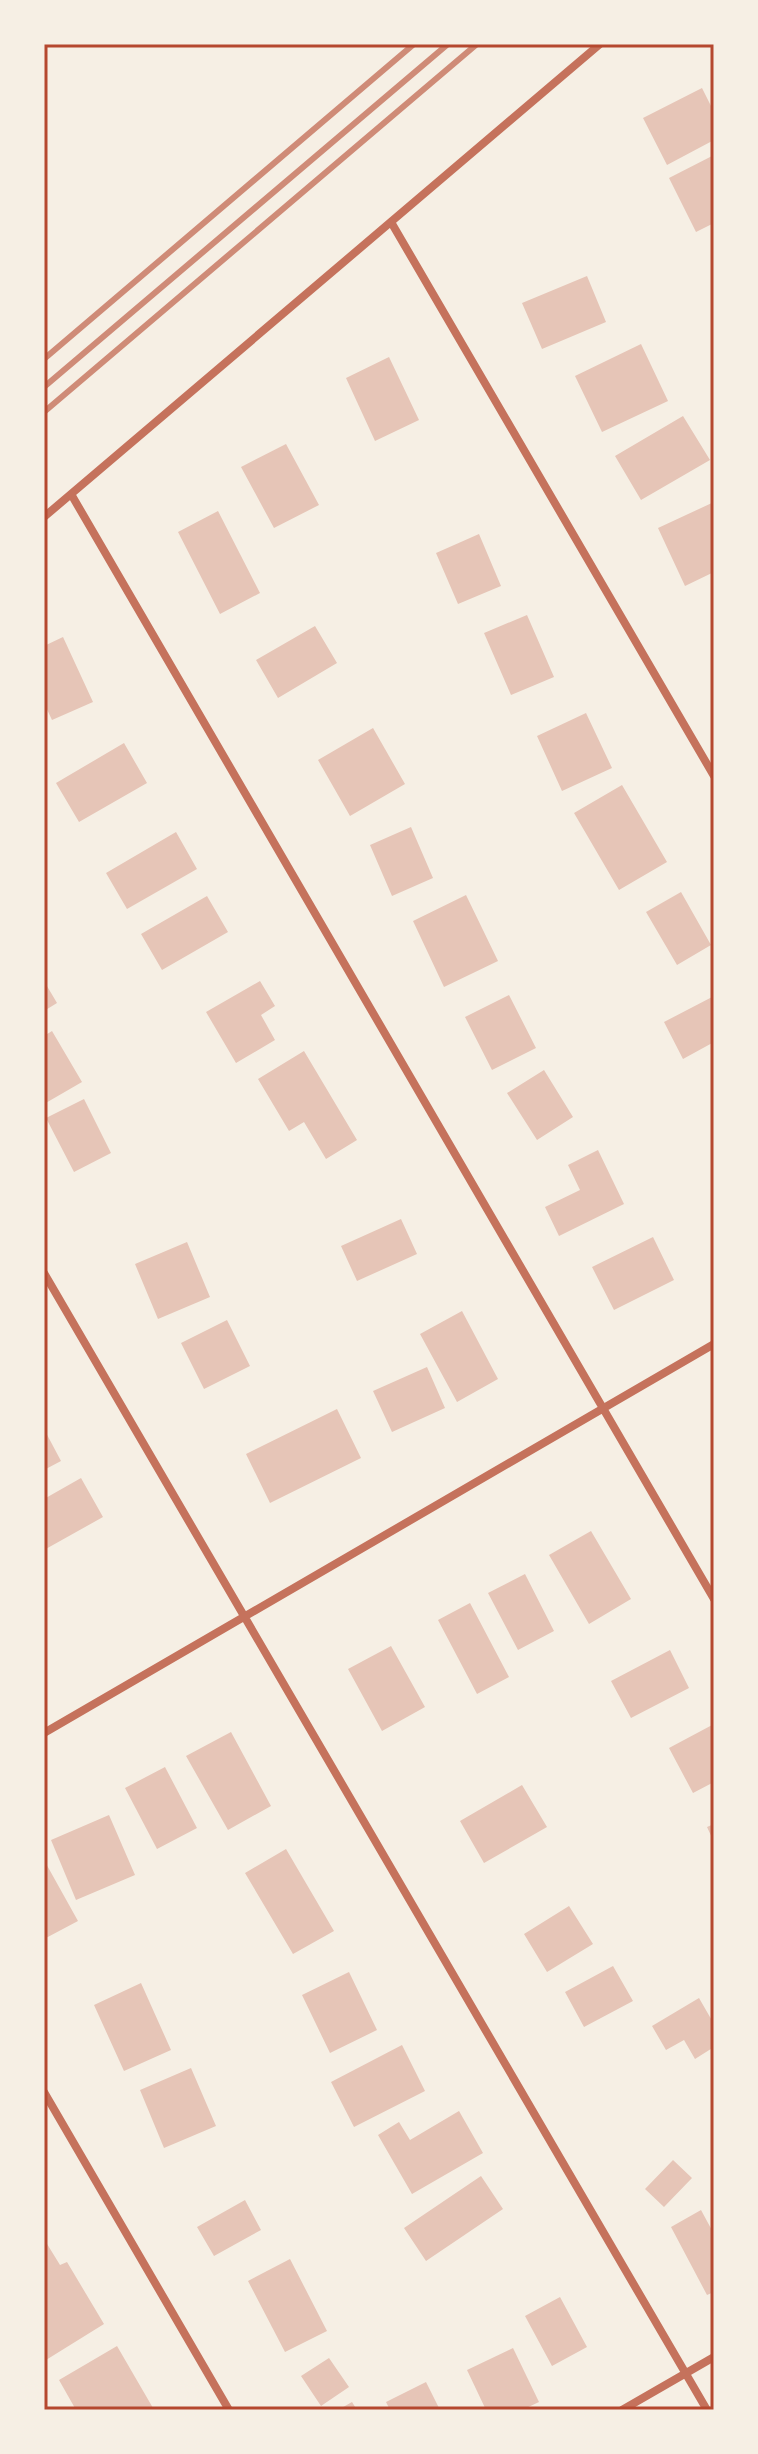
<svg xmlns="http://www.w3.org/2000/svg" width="758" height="2454" font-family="'PT Serif',serif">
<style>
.building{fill:#e6c5b7}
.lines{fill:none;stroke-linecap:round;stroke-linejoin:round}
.minor{stroke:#c5725c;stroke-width:8}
.rail{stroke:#cf8b77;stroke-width:6}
.neatline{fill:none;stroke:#b5482f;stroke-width:3}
</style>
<rect width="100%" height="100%" fill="#f6efe4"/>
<path class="building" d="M702,88l12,24v28l-47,25 -24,-47z
M714,155v68l-18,9 -27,-54z
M587,276l19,46 -64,27 -20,-46z
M641,344l27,57 -66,31 -27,-56z
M389,357l30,63 -44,21 -29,-63z
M683,416l27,44 -69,40 -26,-44z
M286,444l33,61 -45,23 -33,-61z
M714,502v70l-29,14 -27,-58z
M218,511l42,82 -40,21 -42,-82z
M479,534l22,52 -43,18 -22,-51z
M527,615l27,62 -43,18 -27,-62z
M315,626l22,37 -59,35 -22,-38z
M63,637l30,65 -41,18 -8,-17v-57z
M586,713l26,55 -50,23 -25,-55z
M373,728l32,56 -55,32 -32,-56z
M124,743l23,40 -68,39 -23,-39z
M622,785l45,77 -48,28 -45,-77z
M411,827l22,51 -41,18 -22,-51z
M176,832l21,37 -70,40 -21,-36z
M681,892l30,53 -34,20 -31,-53z
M466,895l32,66 -54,26 -31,-66z
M207,896l21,36 -66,38 -21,-36z
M44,981l13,22 -13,8z
M260,981l15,25 -14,9 14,25 -39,23 -30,-51z
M509,995l27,53 -44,22 -27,-53z
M714,996v46l-31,17 -19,-37z
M52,1031l30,51 -38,22v-68z
M304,1051l53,89 -31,19 -22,-37 -15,9 -31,-52z
M544,1070l29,47 -36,23 -30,-47z
M84,1099l27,54 -37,19 -28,-54z
M598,1150l26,54 -65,32 -14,-29 35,-17 -12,-25z
M401,1219l16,35 -60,27 -16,-35z
M653,1237l21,43 -60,30 -22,-43z
M187,1242l23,55 -52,22 -23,-55z
M462,1311l36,68 -41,23 -37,-68z
M227,1320l23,46 -46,23 -23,-46z
M427,1367l18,41 -53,24 -19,-41z
M337,1409l24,49 -91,45 -24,-49z
M44,1429l17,32 -17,9z
M81,1478l22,39 -59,33v-51z
M591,1531l40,68 -42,25 -40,-69z
M525,1574l29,57 -36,19 -30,-57z
M470,1603l39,74 -32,17 -39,-74z
M391,1646l34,61 -43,24 -34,-62z
M670,1650l19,38 -58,30 -20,-37z
M714,1724v58l-21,11 -24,-45z
M231,1732l40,74 -43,24 -42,-74z
M165,1767l32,61 -40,21 -32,-61z
M522,1785l25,42 -63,36 -24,-42z
M109,1815l26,60 -59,25 -25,-60z
M714,1824v18l-7,-15z
M286,1849l48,82 -41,23 -48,-81z
M44,1860l34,61 -34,18z
M569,1906l24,38 -46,28 -23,-38z
M613,1966l20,35 -49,26 -19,-35z
M349,1972l28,58 -47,23 -28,-58z
M141,1983l30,67 -47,21 -30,-66z
M699,1998l15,26v23l-19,12 -11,-19 -18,10 -14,-24z
M402,2045l23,46 -71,36 -23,-45z
M191,2068l25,58 -52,22 -24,-58z
M459,2111l24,42 -71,41 -34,-59 21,-13 11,18z
M673,2160l19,18 -28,29 -19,-18z
M481,2176l22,33 -77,52 -22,-33z
M245,2200l16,30 -47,26 -17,-29z
M701,2210l13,24v58l-7,3 -36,-68z
M44,2239l16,26 7,-3 37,62 -58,36z
M290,2259l37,72 -42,21 -37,-71z
M560,2297l27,50 -35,19 -27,-50z
M117,2346l36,62 -77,2 -17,-30z
M513,2348l26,54 -17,8h-36l-19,-40z
M329,2358l20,29 -28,19 -20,-30z
M426,2382l14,28h-50l-4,-8z
M352,2402l5,8h-19z"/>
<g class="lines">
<path class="minor" d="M391,222l323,554
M71,494l643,1105
M44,517l556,-473
M44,1273l663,1137
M44,1733l670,-389
M44,2092l185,318
M622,2410l92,-53"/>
<path class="rail" d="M44,359l370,-315
M44,387l404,-343
M44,412l433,-368"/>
</g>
<rect width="758" height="2454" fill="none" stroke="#f6efe4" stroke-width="92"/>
<rect x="46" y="46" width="666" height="2362" class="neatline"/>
</svg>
